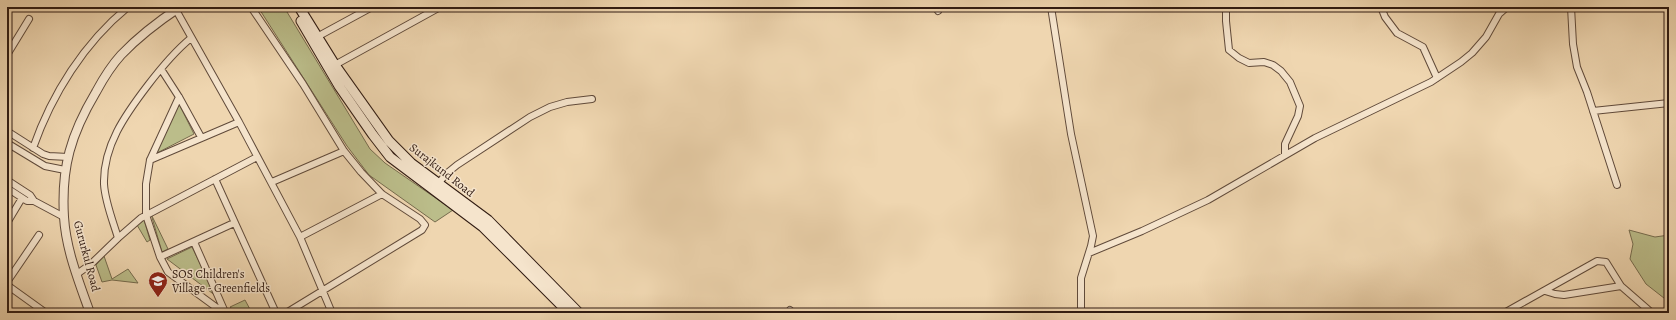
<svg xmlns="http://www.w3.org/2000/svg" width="1676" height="320" font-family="Alegreya,serif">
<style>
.green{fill:#bbbd8a;stroke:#766c4e}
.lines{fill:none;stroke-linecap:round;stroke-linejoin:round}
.minor-casing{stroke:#604a3a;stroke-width:8}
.tertiary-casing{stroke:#604a3a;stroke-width:10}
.secondary-casing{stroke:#301b12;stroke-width:11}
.minor{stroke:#f5e4cc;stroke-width:6}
.tertiary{stroke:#f5e4cc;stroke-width:8}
.secondary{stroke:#f5e4cc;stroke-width:9}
.labels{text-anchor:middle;stroke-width:3;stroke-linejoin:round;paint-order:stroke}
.street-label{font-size:12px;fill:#301b12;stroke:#f5e4cc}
.poi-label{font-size:12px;fill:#301b12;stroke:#f5e4cc;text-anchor:start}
</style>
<rect width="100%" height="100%" fill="#efd6b0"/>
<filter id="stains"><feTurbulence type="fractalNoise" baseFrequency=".005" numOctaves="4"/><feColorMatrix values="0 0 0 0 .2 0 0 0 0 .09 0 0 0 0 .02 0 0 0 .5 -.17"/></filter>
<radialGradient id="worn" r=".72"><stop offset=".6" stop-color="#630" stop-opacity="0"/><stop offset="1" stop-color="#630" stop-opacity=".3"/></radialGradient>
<path class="green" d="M258,7h26l86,142 15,14 68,47 -18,12 -66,-47 -22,-29z
M179,104l15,30 -41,21z
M151,214l17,35 -6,3z
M144,220l6,20 -3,2 -10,-17z
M1629,230l26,7 14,-2v67l-23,-18 -16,-25 3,-15z
M192,247l24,49 -49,-37z
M104,256l8,23 16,-10 10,14 -26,-3 -10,2 -6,-17z
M245,300l7,13h-15l-7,-6z"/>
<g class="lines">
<g class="minor-casing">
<path id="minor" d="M251,7l52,77 41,67 17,21 21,22 38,25 5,6 -3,5 -136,83
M936,7l2,4
M1051,7l20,127 22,102 -2,10 -10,32v35
M1226,7v14l3,29 10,8 10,5 15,-1 9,3 8,6 9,11 10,24 -2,10 -13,28v11
M1381,7l4,10 12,16 26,14 14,31
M1571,7l2,37 4,23 10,25 30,93
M176,10l63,112 61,115 32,76
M315,38l57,-31
M7,55l22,-36
M333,66l107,-59
M161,69l18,28 22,40
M179,97l-29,63 -4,24v31l14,42 8,15 56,41
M1593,111l76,-8
M7,131l36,23 6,2 19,1
M7,143l38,23 20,4
M33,148c19,-54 51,-105 95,-141
M150,160l89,-38
M215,179l61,134
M7,180l23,15 4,6
M272,182l72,-31
M438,184l8,-10 11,-9 73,-48 20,-10 17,-5 25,-3
M7,188l20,13h7l30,16
M7,223l15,-25
M300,237l82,-43
M118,238c-5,-17 -13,-36 -14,-54 -1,-38 21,-69 44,-99 13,-17 26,-33 43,-47
M194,242l31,70
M1089,253l53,-22 66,-31 107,-62 116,-56 30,-20 11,-9 14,-16 13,-23 8,-7
M160,257l74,-34
M77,274l14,-10 27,-26 23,-20 116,-61
M7,282l32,-47
M7,285l39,28
M1545,291l10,3 9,1 57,-9
M788,313l2,-3
M1504,313l93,-52 9,1 15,24 31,27"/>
</g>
<g class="tertiary-casing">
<path id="tertiary" d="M90,313c-11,-31 -24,-63 -26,-96 -3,-50 7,-83 32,-125 7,-13 15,-26 25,-37 18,-19 38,-34 59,-48"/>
</g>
<g class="secondary-casing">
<path id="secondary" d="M299,7l36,58 54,76 22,22 77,57 91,93
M301,21l38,65 34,49 17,22 93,70 86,86"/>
</g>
<use href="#minor" class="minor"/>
<use href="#tertiary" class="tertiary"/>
<use href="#secondary" class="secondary"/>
</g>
<defs>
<g id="school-pin" transform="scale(1)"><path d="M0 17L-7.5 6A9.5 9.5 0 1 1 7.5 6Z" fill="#8f2418" stroke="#f5e4cc"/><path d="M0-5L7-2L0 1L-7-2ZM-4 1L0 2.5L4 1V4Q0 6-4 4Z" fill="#fff"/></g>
</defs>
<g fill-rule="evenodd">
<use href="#school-pin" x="158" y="281"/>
</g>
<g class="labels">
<g class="street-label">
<text transform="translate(442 170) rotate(38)" y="4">Surajkund Road</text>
<text transform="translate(87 256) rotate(75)" y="4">Gururkul Road</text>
</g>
<g class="poi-label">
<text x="172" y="278">SOS Children's<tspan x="172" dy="14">Village - Greenfields</tspan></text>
</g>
</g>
<rect width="1676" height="320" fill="none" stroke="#efd6b0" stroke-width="24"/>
<rect x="8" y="8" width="1660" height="304" fill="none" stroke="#301b12" stroke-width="2"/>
<rect x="12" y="12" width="1652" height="296" fill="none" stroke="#301b12"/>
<rect width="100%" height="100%" filter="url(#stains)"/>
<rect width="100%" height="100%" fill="url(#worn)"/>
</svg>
